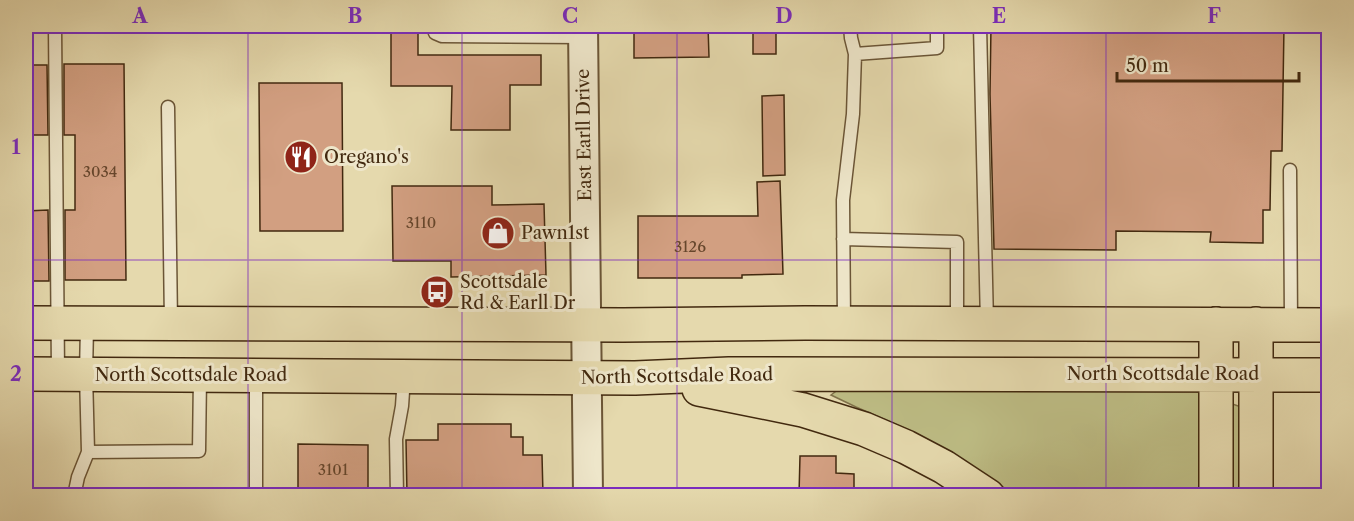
<svg xmlns="http://www.w3.org/2000/svg" width="1354" height="521" font-family="'Libre Caslon Text',serif">
<style>
.green{fill:#bdbc84;stroke:#80724a;stroke-width:1.5}
.building{fill:#d29f81;stroke:#42290f;stroke-width:1.5}
.lines{fill:none;stroke-linecap:round;stroke-linejoin:round}
.service-casing{stroke:#6b5536;stroke-width:15}
.tertiary-casing{stroke:#6b5536;stroke-width:32}
.primary-casing{stroke:#42290f;stroke-width:36}
.service{stroke:#eee6ca;stroke-width:12}
.tertiary{stroke:#eee6ca;stroke-width:28}
.primary{stroke:#e5d9ad;stroke-width:33}
.grid{fill:none;stroke:#7b2cbf;stroke-width:1.5;stroke-opacity:0.55}
.labels{text-anchor:middle;stroke-width:6;stroke-linejoin:round;paint-order:stroke}
.number-label{font-size:15px;fill:#66462c}
.street-label{font-size:18px;fill:#42290f;stroke:#eee6ca}
.poi-label{font-size:18px;fill:#42290f;stroke:#eee6ca;text-anchor:start}
.neatline{fill:none;stroke:#7b2cbf;stroke-width:2}
.grid-label{font-size:20px;text-anchor:middle;font-weight:bold;fill:#7b2cbf}
</style>
<rect width="100%" height="100%" fill="#e5d9ad"/>
<filter id="stains"><feTurbulence type="fractalNoise" baseFrequency=".00333" numOctaves="4"/><feColorMatrix values="0 0 0 0 .2 0 0 0 0 .09 0 0 0 0 .02 0 0 0 .5 -.17"/></filter>
<radialGradient id="worn" r=".72"><stop offset=".6" stop-color="#630" stop-opacity="0"/><stop offset="1" stop-color="#630" stop-opacity=".3"/></radialGradient>
<path class="green" d="M1187,388l57,20 -1,87h-228l-55,-37 -47,-26 -57,-25 -25,-12 8,-6z"/>
<path class="building" d="M391,26h27v29h123v30h-31v45h-59l1,-44h-61z
M634,26h74l1,31 -75,1z
M753,26h23v28h-23z
M991,26h293l-2,125h-11l-1,59h-7v33l-53,-1 1,-10 -95,-1v19l-122,-1 -4,-155z
M64,64h60l2,216h-61v-70h10v-75h-11z
M26,65h21l1,70h-22z
M259,83h83l1,148h-83z
M784,95l1,80 -22,1 -1,-80z
M780,181l3,93 -41,1v3h-104v-62h120l-1,-34z
M392,186h100v19l52,-1 2,71 -95,2v-16h-58z
M48,210l1,71h-23v-70z
M438,424h73v13h12v18h19l1,40h-136l-1,-55h32z
M298,444l70,1v50h-70z
M800,456h36v17l18,1v21h-55z"/>
<g class="lines">
<g class="service-casing">
<path id="service" d="M55,26l3,347
M433,26l2,7 7,3 141,1
M980,26l7,297
M855,54l82,-6v-22
M168,107l3,216
M1290,170l1,153
M843,239l114,3v80
M844,322l-1,-122 10,-86 2,-60 -4,-16 -1,-12
M87,326l-1,48 2,78 111,-1 1,-75
M256,376v114l4,6
M74,496l4,-19 10,-25
M397,496l-1,-57 6,-33 2,-29"/>
</g>
<g class="tertiary-casing">
<path id="tertiary" d="M583,26l5,470"/>
</g>
<g class="primary-casing">
<path id="primary" d="M26,323l597,2 182,-2 523,2
M1216,324v172
M1256,324v172
M26,374l609,4 94,-4 599,1
M699,389l104,21 61,19 42,18 38,20 44,29"/>
</g>
<use href="#service" class="service"/>
<use href="#tertiary" class="tertiary"/>
<use href="#primary" class="primary"/>
</g>
<path class="grid" d="M248,26v470M462,26v470M677,26v470M892,26v470M1106,26v470M26,260h1302"/>
<defs>
<g id="restaurant-disc" transform="scale(1.725)"><circle r="9.5" fill="#8f2418" stroke="#eee6ca"/><path d="M-5-6h1v4h1v-4h1v4h1v-4h1v5L-1.5 .5V6h-2V.5L-5-1ZM5-6V6H3V1.5H1.5Q1.5-4 5-6Z" fill="#fff"/></g>
<g id="shop-disc" transform="scale(1.725)"><circle r="9.5" fill="#8f2418" stroke="#eee6ca"/><path d="M-5-2.5h2.3a2.7 3.5 0 0 1 5.4 0H5L5.5 6h-11ZM-1.5-2.5h3a1.5 2.3 0 0 0-3 0Z" fill="#fff"/></g>
<g id="bus-disc" transform="scale(1.725)"><circle r="9.5" fill="#8f2418" stroke="#eee6ca"/><path d="M-5-6H5V4H4V6H2V4H-2V6H-4V4H-5ZM-3.5-4V0h7V-4ZM-3.5 1.2v1.5H-2V1.2ZM2 1.2v1.5H3.5V1.2Z" fill="#fff"/></g>
</defs>
<g fill-rule="evenodd">
<use href="#restaurant-disc" x="301" y="157"/>
<use href="#shop-disc" x="498" y="233"/>
<use href="#bus-disc" x="437" y="292"/>
</g>
<g class="labels">
<g class="number-label">
<text x="100" y="177">3034</text>
<text x="421" y="228">3110</text>
<text x="690" y="252">3126</text>
<text x="333" y="475">3101</text>
</g>
<g class="street-label">
<text transform="translate(584 135) rotate(-91)" y="6">East Earll Drive</text>
<text x="1163" y="380">North Scottsdale Road</text>
<text x="191" y="381">North Scottsdale Road</text>
<text transform="translate(677 376) rotate(-1)" y="6">North Scottsdale Road</text>
</g>
<g class="poi-label">
<text x="324" y="163">Oregano's</text>
<text x="521" y="239">Pawn1st</text>
<text x="460" y="288">Scottsdale<tspan x="460" dy="21">Rd &amp; Earll Dr</tspan></text>
</g>
</g>
<rect width="1354" height="521" fill="none" stroke="#e5d9ad" stroke-width="66"/>
<path d="M1117 72v9h182v-9" fill="none" stroke="#42290f" stroke-width="3"/>
<text x="1126" y="72" font-size="18" fill="#42290f" stroke="#eee6ca" stroke-width="4.5" paint-order="stroke">50 m</text>
<rect x="33" y="33" width="1288" height="455" class="neatline"/>
<g class="grid-label">
<text x="140" y="23">A</text>
<text x="355" y="23">B</text>
<text x="570" y="23">C</text>
<text x="784" y="23">D</text>
<text x="999" y="23">E</text>
<text x="1214" y="23">F</text>
<text x="16" y="154">1</text>
<text x="16" y="381">2</text>
</g>
<rect width="100%" height="100%" filter="url(#stains)"/>
<rect width="100%" height="100%" fill="url(#worn)"/>
</svg>
